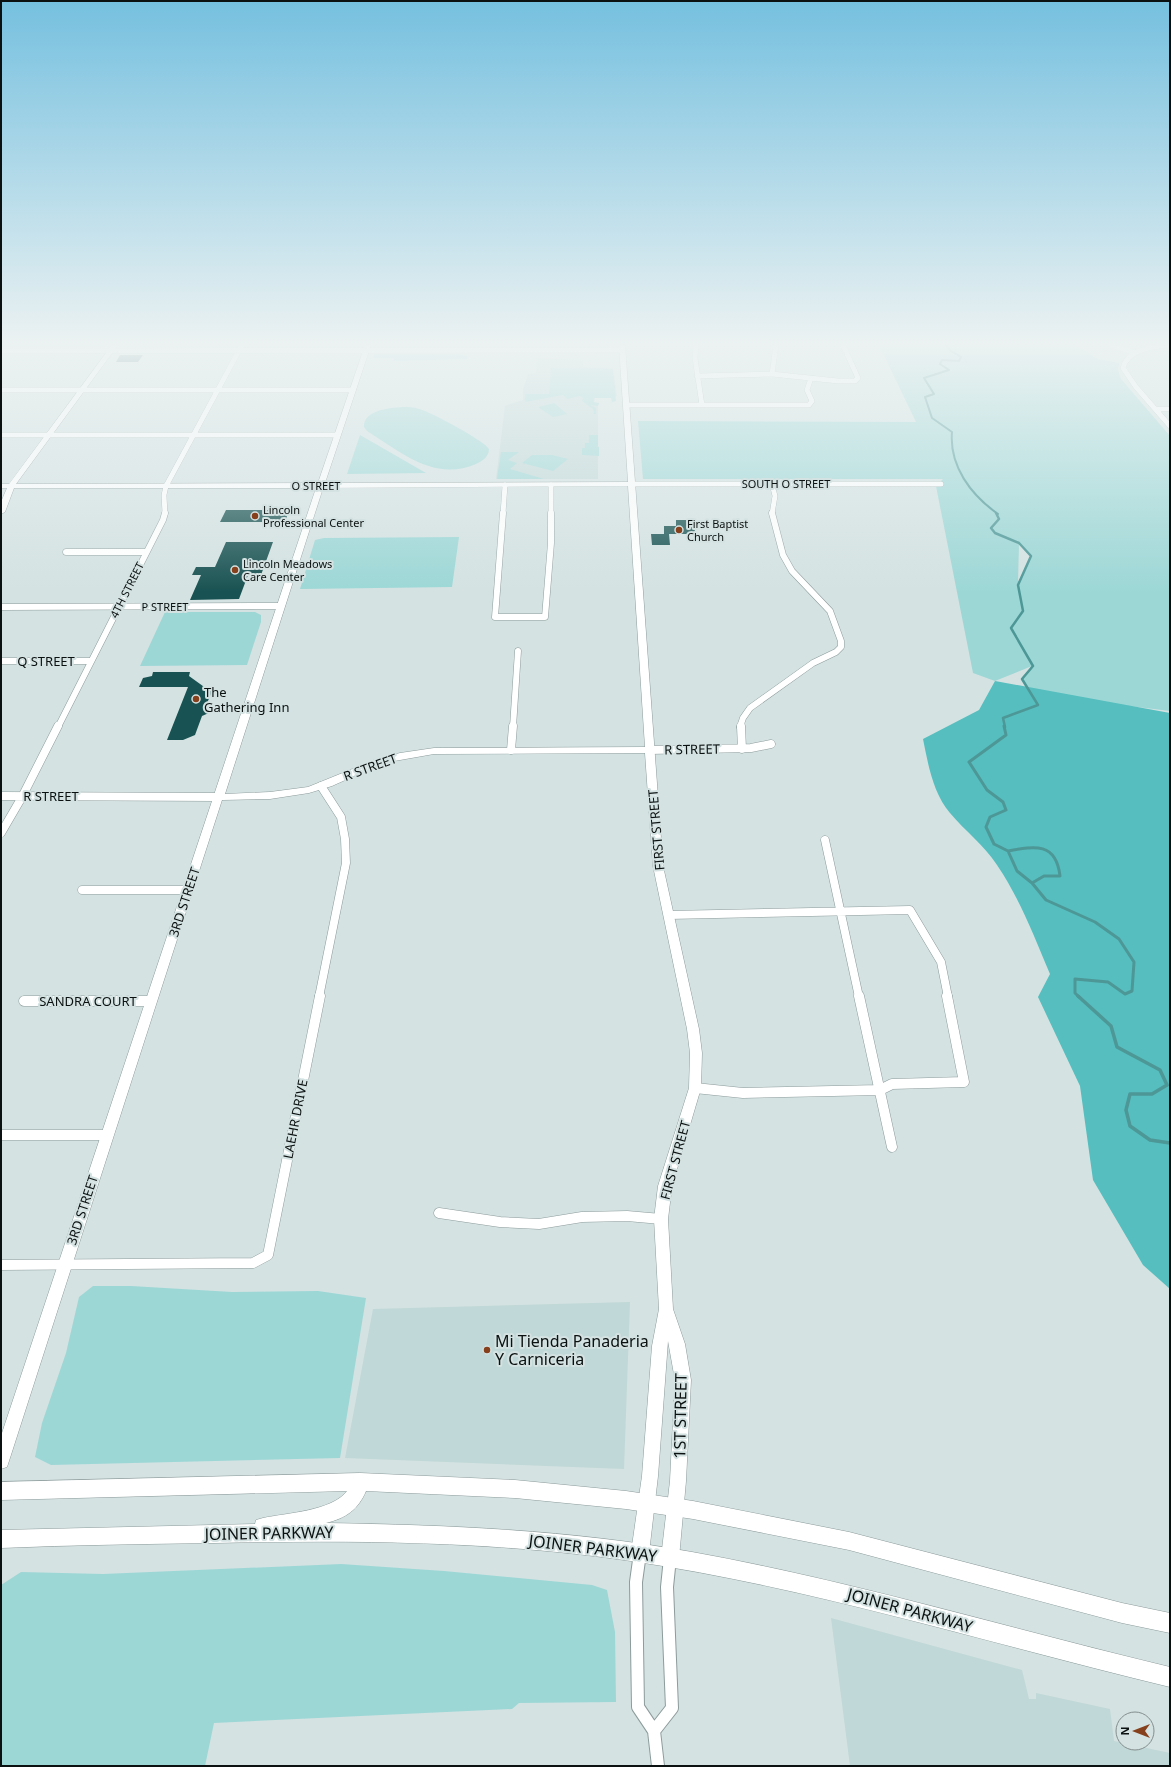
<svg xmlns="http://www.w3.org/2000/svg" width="1171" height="1767" font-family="'Noto Sans',sans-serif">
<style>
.built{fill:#c0d8d7}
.green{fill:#9cd7d6;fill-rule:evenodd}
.forest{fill:#56bebe}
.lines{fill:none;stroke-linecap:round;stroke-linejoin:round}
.stream-far3{stroke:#4d9797;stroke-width:2}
.stream-far2{stroke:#4d9797;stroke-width:2.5}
.stream-far1{stroke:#4d9797;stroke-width:3}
.stream{stroke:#4d9797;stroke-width:3.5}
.building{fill:#195252}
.minor-far4-casing{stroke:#8d9b9b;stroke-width:5.5}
.minor-far3-casing{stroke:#8d9b9b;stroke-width:7}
.minor-far2-casing{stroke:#8d9b9b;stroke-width:9}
.minor-far1-casing{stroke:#8d9b9b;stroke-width:11}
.minor-casing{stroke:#8d9b9b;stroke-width:14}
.tertiary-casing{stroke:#8d9b9b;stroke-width:1}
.secondary-casing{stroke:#8d9b9b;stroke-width:1}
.minor-far4{stroke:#fff;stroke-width:5}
.minor-far3{stroke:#fff;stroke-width:6}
.minor-far2{stroke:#fff;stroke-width:8}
.minor-far1{stroke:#fff;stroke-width:10}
.minor{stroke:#fff;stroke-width:12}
.tertiary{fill:#fff;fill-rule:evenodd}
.secondary{fill:#fff;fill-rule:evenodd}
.poi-dot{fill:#86401c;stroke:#d4e2e2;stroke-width:1.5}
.labels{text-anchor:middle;stroke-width:4;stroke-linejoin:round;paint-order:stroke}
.far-street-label{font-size:11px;fill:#0b1010;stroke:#d4e2e2}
.far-poi-label{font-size:11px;fill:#0b1010;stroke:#d4e2e2;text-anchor:start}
.street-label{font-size:13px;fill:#0b1010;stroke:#d4e2e2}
.poi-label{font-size:13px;fill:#0b1010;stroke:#d4e2e2;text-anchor:start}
.near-poi-label{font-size:16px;fill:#0b1010;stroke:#d4e2e2;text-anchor:start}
.near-street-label{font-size:16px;fill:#0b1010;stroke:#d4e2e2}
</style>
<rect width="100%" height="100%" fill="#d4e2e2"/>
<path class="built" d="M537,358l46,2v7l30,1 4,28 -22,2 -1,4 4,2v75h-102l9,-73 18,-6v-11l5,-15 8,-1z
M630,1302l-6,167 -279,-11 28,-149z
M831,1618l191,52 7,29h7v-6l74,16 4,32 56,12v13h-320z"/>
<path class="green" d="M1,345h104l-2,2h-102z
M879,345h196l23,14 21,4 -1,7 3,9 49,57v275l-140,-17 -8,-15 10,-13 -37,15 -22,-8 -37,-187 7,-7h-300l-5,-58 278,1zM1019,543l12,13 -13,27 1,-39z
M374,354h82l12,2 -1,3 -74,2 1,-3h-21z
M551,368l62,1 3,32 -7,2 3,-1 -1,-4h-17v4l5,1 -1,3 -8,-1 6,3v6h-2l-1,-5 -11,-8 1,-3 -3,-2 -13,3 -4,-4 -38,7v-8h24z
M554,403l13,11 -14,3 -15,-10z
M403,407c5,0 10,0 16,2 10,2 66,32 70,40 0,8 -7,12 -13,15 -42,18 -75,-12 -109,-33l-3,-4c-1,-17 26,-19 39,-20z
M360,435l66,38 -79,1z
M589,435h9v11h-2l3,1v9l-17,-1v-7h3v-5h4z
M501,452h18l-11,8 9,3 -7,6 34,10h-47z
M532,455h20l16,4 -15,12 -31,-8z
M459,537l-7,50 -152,2 15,-49 9,-2z
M165,612h90l6,3v7l-14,43 -107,1z
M93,1286h38l101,6 86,-1 48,7 -26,160 -289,7 -16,-8 7,-34 24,-70 13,-56z
M341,1564l103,7 148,14 15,5 8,42 1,70 -97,1 -7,6 -298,14 -9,43h-204v-181l20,-13 82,2z"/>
<path class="forest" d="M995,681l175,32v576l-27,-24 -50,-85 -13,-94 -42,-89 12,-23c-16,-38 -30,-75 -53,-109 -13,-20 -32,-34 -47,-52 -17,-20 -22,-49 -27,-74l56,-29z"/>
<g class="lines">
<path class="stream-far3" d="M946,345l5,6 10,6 -2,4 -17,-1 -2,4 9,6 -25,8 10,16 -9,3 7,21 20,14c-3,34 19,63 46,82"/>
<path class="stream-far2" d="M996,513l3,6 -8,9 4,5 24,10 12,13 -13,29 5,26 -12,17 22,38 -11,13 16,26 -35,13 2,9"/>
<path class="stream-far1" d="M1004,726l2,9 -37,27 18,28 16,12 3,8 -16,7 -4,10 8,17 14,7 9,20 15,12 14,17 49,22 24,17 15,23 -2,29 -7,3 -17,-12 -33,-3v14l4,4
M1008,851c27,-5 48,-9 52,25h-16l-12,7"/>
<path class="stream" d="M1078,996l33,30 6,21 43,23 7,15 -15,9h-22l-4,16 4,16 20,14 20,3"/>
</g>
<path class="building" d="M120,355h23l-5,7h-22z
M226,510h63l-4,12h-65z
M676,520h18l1,14h-31v-8h12z
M651,534h18l1,11h-18z
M226,542h47l-12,33h-13l-9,24 -49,1 11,-25h-9l4,-8h19z
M153,672h37l-1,4 18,13h6l-8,19 6,4 -9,4 -7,19 -12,5h-16l21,-53h-49l4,-9 9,-2z"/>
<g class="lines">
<g class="minor-far4-casing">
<path id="minor-far4" d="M696,345l-1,13 7,47
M1111,345l25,8
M1170,345c-15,1 -43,4 -47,23l13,19 34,39
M1,351l621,-1
M772,374l4,-29
M697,376l75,-2 66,7h17l3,-3 -15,-33
M1,390h352
M626,405h183l3,-4 -5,-11 4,-12
M1157,409h13
M1,435h336
M631,484h310
M772,484l3,12 -3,18
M551,485v29
M165,514l-1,-19 2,-9 76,-141
M503,514l2,-29"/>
</g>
<g class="minor-far3-casing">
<path id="minor-far3" d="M503,513l-8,104h50l6,-74v-30
M66,552h80
M1,607l280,-1
M1,661h90
M58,727l105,-207 2,-7
M513,727l5,-76
M740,727l3,-9 7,-10 63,-45 23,-11 5,-5v-6l-11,-30 -38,-40 -9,-16 -11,-42"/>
</g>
<g class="minor-far2-casing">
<path id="minor-far2" d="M741,726l1,23
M511,750l2,-24
M649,750l102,-2 20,-4
M1,796l217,1
M1,833l21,-36 36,-71
M825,840l34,157
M82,890h106
M669,915l241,-5 31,52 7,35
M319,997l27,-134 -1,-24 -4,-22 -20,-31"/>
</g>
<g class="minor-far1-casing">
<path id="minor-far1" d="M859,996l33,151
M24,1001h127
M695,1088l48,5 137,-3 12,-6 72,-2 -17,-86
M1,1135h106
M439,1213l61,9 39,2 43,-7 45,-1 34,3
M1,1265l252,-2 15,-8 52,-259"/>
</g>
<g class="minor-casing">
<path id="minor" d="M640,1553l-4,29 2,125 16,24 4,35
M654,1731l18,-23 -5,-121 3,-29"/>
</g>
<g class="tertiary-casing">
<path id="tertiary" d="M112,345h6l-102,139 302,-1 47,-138h6l-46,138 303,-1 -9,-137h6l38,521 36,163 3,24 -1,35 -29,98 -4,33 5,90 12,35 6,36 -5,101 -7,77 -3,6 -6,3 -6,-3 -3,-6 9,-77 5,-101 -7,-39 -10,135 -9,77 -3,6 -6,3 -6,-3 -3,-6 11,-77 10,-130 7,-37 -5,-90 4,-33 31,-98 1,-35 -3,-24 -34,-163 -8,-113 -211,1 -51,9 -51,23 -23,7 -39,6 -48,1 -213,661 -2,6 -6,2v-33l315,-948h-302l-9,24 -4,2v-12l6,-14h-6v-4h8zM628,486l17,261 -211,1 -34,5 -23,6 -69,28 -38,5 -45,2 98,-306z"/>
</g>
<g class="secondary-casing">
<path id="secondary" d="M360,1473l155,7 111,11 67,10 156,31 273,71 48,10v20l-48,-10 -273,-73 -156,-31 -67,-10 -111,-11 -149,-7c-8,19 -20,27 -40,32 123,2 245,7 366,29 161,29 319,77 478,115v20c-179,-43 -356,-99 -539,-126 -137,-20 -277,-21 -416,-18 -71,1 -143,2 -214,5v-18l254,-6 1,-4 7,-2c24,-5 69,-7 84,-27l-346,9v-18z"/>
</g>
<use href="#minor-far4" class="minor-far4"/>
<use href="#minor-far3" class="minor-far3"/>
<use href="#minor-far2" class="minor-far2"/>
<use href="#minor-far1" class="minor-far1"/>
<use href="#minor" class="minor"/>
<use href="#tertiary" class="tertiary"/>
<use href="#secondary" class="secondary"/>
</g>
<linearGradient id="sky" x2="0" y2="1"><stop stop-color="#75c0df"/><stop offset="0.58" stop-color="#ecf2f2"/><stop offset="1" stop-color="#ecf2f2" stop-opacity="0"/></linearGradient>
<rect width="1171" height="592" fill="url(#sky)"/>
<g class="poi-dot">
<circle cx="255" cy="516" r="4"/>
<circle cx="679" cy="530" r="4"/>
<circle cx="235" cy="570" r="4"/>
<circle cx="196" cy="699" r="4"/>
<circle cx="487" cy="1350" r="4"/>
</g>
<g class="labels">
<g class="far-street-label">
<text x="786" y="488">SOUTH O STREET</text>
<text x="316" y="490">O STREET</text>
<text transform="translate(127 590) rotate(-63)" y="4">4TH STREET</text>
<text x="165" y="611">P STREET</text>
</g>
<g class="far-poi-label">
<text x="263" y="514">Lincoln<tspan x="263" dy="13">Professional Center</tspan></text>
<text x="687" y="528">First Baptist<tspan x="687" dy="13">Church</tspan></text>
<text x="243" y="568">Lincoln Meadows<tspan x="243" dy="13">Care Center</tspan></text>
</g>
<g class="street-label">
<text x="46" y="666">Q STREET</text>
<text transform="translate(692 749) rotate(-1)" y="5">R STREET</text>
<text transform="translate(370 767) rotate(-20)" y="5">R STREET</text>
<text x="51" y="801">R STREET</text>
<text transform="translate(656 830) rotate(-95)" y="5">FIRST STREET</text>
<text transform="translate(184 902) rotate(-72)" y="5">3RD STREET</text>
<text x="88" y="1006">SANDRA COURT</text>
<text transform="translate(295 1119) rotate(-79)" y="5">LAEHR DRIVE</text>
<text transform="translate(675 1160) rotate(-75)" y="5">FIRST STREET</text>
<text transform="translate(82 1210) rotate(-72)" y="5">3RD STREET</text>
</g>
<g class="poi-label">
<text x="204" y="697">The<tspan x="204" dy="15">Gathering Inn</tspan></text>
</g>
<g class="near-poi-label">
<text x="495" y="1347">Mi Tienda Panaderia<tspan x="495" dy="18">Y Carniceria</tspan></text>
</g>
<g class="near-street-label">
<text transform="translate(680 1416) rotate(-89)" y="6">1ST STREET</text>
<text transform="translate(269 1533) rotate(-1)" y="6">JOINER PARKWAY</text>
<text transform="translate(593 1548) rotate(7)" y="6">JOINER PARKWAY</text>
<text transform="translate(910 1610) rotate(15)" y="6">JOINER PARKWAY</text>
</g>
</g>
<rect width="1171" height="1767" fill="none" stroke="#0b1010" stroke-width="4"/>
<g transform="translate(1135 1731) rotate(270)"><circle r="19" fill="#d4e2e2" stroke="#848e8e"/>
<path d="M0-3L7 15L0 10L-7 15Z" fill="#86401c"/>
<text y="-6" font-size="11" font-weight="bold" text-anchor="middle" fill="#0b1010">N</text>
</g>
</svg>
